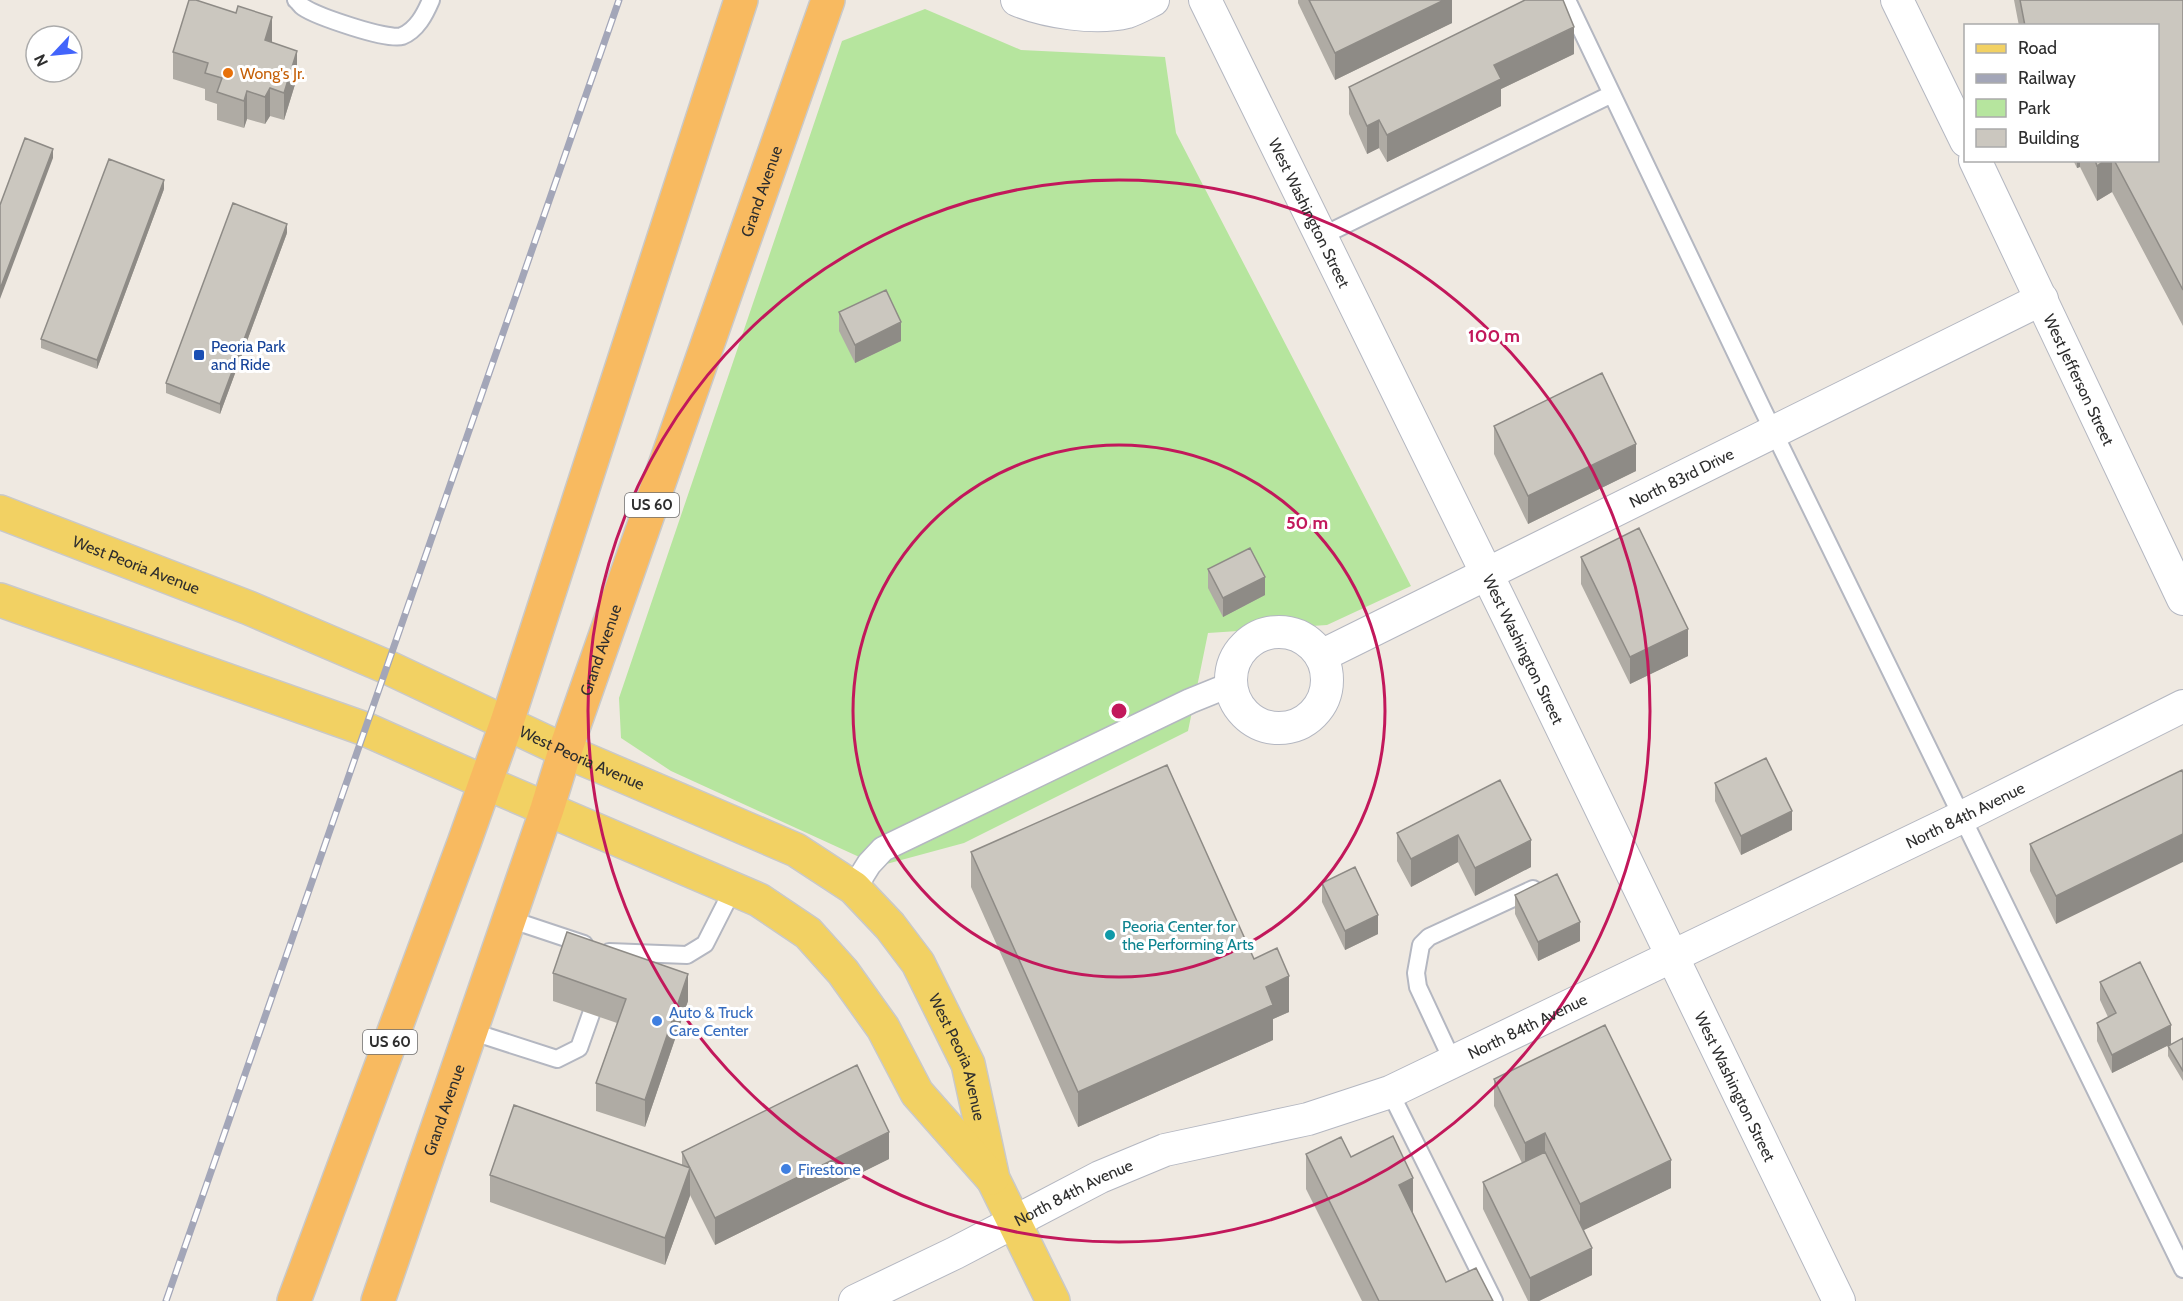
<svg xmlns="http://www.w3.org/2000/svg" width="2183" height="1301" font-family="Cabin,sans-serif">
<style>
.green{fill:#b6e59e}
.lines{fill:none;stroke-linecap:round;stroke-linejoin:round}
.service-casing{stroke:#b4b7c1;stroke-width:20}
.pedestrian-casing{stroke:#b4b7c1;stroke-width:27}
.minor-casing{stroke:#b4b7c1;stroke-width:34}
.primary-casing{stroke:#c9c9c9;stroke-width:36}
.trunk-casing{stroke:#c9c9c9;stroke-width:36}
.service{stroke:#fff;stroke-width:16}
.pedestrian{stroke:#fff;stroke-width:24}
.minor{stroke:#fff;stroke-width:32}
.primary{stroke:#f2d163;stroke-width:33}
.trunk{stroke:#f8ba60;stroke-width:33}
.rail-casing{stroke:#a3a6b8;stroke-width:7}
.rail{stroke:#fff;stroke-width:4.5;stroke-dasharray:14;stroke-linecap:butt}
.wall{fill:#afaba4}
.shaded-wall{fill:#8e8b86}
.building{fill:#cbc7bf;stroke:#8e8b86;stroke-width:1.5}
.ring{fill:none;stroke:#c2185b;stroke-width:3}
.food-dot{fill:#e8710a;stroke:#fff;stroke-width:2}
.transit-dot{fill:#1a4fb4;stroke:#fff;stroke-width:2}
.culture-dot{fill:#0f9aa8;stroke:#fff;stroke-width:2}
.shop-dot{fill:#3f7fe0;stroke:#fff;stroke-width:2}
.labels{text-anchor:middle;stroke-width:6;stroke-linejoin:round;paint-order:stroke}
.shield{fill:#fff;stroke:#6d6d6d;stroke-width:1.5}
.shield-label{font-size:15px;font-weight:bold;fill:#2e2e2e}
.food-label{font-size:16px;fill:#c56008;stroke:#fff;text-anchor:start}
.street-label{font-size:16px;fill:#2e2e2e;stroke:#fff}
.transit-label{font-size:16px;fill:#164399;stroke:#fff;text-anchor:start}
.culture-label{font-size:16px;fill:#0d838f;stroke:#fff;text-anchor:start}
.shop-label{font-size:16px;fill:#366cbe;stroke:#fff;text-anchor:start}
.centre{fill:#c2185b;stroke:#fff;stroke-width:3}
.ring-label{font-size:18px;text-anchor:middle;font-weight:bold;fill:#c2185b;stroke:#fff;stroke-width:6;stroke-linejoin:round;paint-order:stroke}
</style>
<rect width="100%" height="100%" fill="#efe9e1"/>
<path class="green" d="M925,9l96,41 144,7 11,76 235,453 -84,39 -119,8 -20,98 -224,112 -85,23 -208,-95 -50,-33 -2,-40 223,-657z"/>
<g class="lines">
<g class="service-casing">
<path id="service" d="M296,0c3,2 4,5 7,7 13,9 85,34 99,29 15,-6 23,-22 29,-36
M1567,0l196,410 420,859
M1322,236l290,-142
M509,919l75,25
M609,952l78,3 18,-11 28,-55
M470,1031l87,28 22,-11 12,-34
M1453,1062l-35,-75 -2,-14 5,-28 8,-8 104,-48
M1390,1092l104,209"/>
</g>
<g class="pedestrian-casing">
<path id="pedestrian" d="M854,888l15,-24 14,-15 307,-148 42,-17"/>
</g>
<g class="minor-casing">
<g id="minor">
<path d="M1017,0c29,12 79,20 110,12 9,-3 18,-8 26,-12"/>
<path id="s1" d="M1205,0l304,619 330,682"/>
<path d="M1897,0l69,141"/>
<path id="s2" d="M1975,160l208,439"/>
<circle cx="1279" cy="680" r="48"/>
<path id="s3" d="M1321,656l721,-357"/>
<path id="s4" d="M855,1301l100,-48 145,-76 65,-27 143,-31 82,-27 572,-275 221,-111"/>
</g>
</g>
<g class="primary-casing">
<g id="primary">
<path id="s5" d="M0,512l249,96 138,59 178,84 231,99 58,38 36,38 28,37 50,101 25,115 60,122"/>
<path d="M0,600l365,129 119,53 275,118 49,33 35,39 40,56 34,65 75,85"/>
</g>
</g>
<g class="trunk-casing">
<g id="trunk">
<path d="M294,1301l170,-458 43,-121 234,-722"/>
<path id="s6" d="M378,1301l169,-492 18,-58 263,-751"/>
</g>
</g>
<use href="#service" class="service"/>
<use href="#pedestrian" class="pedestrian"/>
<use href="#minor" class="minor"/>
<use href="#primary" class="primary"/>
<use href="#trunk" class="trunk"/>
<g class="rail-casing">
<path id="rail" d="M166,1301l453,-1301"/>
</g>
<use href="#rail" class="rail"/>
</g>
<path class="wall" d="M1298,0h154v23l-117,57 -37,-77z
M2014,0h169v326l-71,-134 -15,9 -17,-34 -3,1 -4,-8h84v-134h-138z
M272,43l25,35 -13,42 -14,-4 -5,8 -18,-5 -3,9 -27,-8v-16l-12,-4v-11l-32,-10v-27z
M1574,54l-73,35v17l-114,56 -8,-14 -12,6 -18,-40v-27z
M164,189l-67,180 -56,-21v-9z
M287,233l-67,181 -54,-21v-10z
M839,312l62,29 -46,22 -16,-32z
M1494,426l142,45 -108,53 -34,-70z
M1581,557l107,99 -58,28 -49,-100z
M1208,569l57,26 -42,22 -15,-29z
M2182,770l-126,154 -26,-53v-27z
M1500,780l31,87 -56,29 -17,-34 -47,25 -14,-26v-28z
M1715,783l77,47 -51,25 -26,-54z
M971,852l283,107 35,53 -16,7v21l-195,87 -107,-240z
M1322,883l56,51 -33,16 -23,-48z
M1515,895l65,46 -42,20 -23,-47z
M553,973l135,28 -43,126 -49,-16v-28l21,-60 -64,-22z
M2100,982l71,62 -59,29 -15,-32v-18l11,-6 -8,-17z
M2183,1038v43l-15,-25v-10z
M1494,1079l177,109 -88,42 9,45 -53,26h-11l-45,-92v-27l39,-19 -28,-57z
M682,1152l207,7 -174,86 -25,-50 -25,70 -175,-63v-27l192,-10z
M1306,1154l45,3 62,56v1l33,68 47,19h-131l-56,-112z"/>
<path class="shaded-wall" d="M1444,0h8v23l-117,57v-27z
M272,17v27l-7,-4z
M1574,27v27l-73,35v17l-114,56v-27l107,-70z
M297,51v27l-13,42v-27z
M270,88v28l-5,8v-27z
M247,91v28l-3,9v-27z
M1379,120v28l-12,6v-28z
M53,149v9l-53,141v-10z
M2077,160h3v7l-3,1z
M2105,160h7v32l-15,9v-35z
M164,180v9l-67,180v-9z
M287,224v9l-67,181v-10z
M901,322v19l-46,22v-18z
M1636,444v27l-108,53v-28z
M1265,577v18l-42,22v-19z
M1688,629v27l-58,28v-27z
M1792,811v19l-51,25v-19z
M2183,834v28l-127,62v-28z
M1458,835v27l-47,25v-28z
M1531,840v27l-56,29v-28z
M1378,915v19l-33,16v-19z
M1580,922v19l-42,20v-19z
M688,974v27l-43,126v-27z
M1289,976v36l-16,7v21l-195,87v-35l188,-105z
M2171,1025v19l-59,29v-18z
M889,1132v27l-174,86v-27z
M1545,1133v28l-20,9v-27z
M1671,1160v28l-91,44v-28z
M690,1168v28l-25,69v-27z
M1413,1178v35l-14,8v-36z
M1592,1248v27l-53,26h-9v-23z"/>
<path class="building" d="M189,0h7l40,13 2,-7 34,11 -7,23 32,11 -13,42 -14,-5 -5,9 -18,-6 -3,10 -27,-9 5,-14 -17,-5 3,-10 -35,-11z
M1309,0h135l-109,53z
M1525,0h38l11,27 -80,38 7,14 -114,56 -8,-15 -12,6 -18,-39z
M2020,0h163v290l-69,-130h43v-134h-132z
M25,138l28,11 -53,140v-84z
M109,159l55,21 -67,180 -56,-21z
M2095,160h10l-8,6z
M233,203l54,21 -67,180 -54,-21z
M886,290l15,32 -46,23 -16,-33z
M1602,373l34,71 -108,52 -34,-70z
M1639,528l49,101 -58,28 -49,-100z
M1250,548l15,29 -42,21 -15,-29z
M1766,758l26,53 -51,25 -26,-53z
M1167,765l87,194 23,-11 12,28 -23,11 7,18 -195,87 -107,-240z
M2182,770l1,3v61l-127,62 -26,-52z
M1500,780l31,60 -56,28 -17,-33 -47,24 -14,-26z
M1355,867l23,48 -33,16 -23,-48z
M1557,874l23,48 -42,20 -23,-47z
M567,932l121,42 -43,126 -49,-17 30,-84 -73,-26z
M2140,962l31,63 -59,30 -15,-32 19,-10 -16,-31z
M1605,1025l66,135 -91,44 -35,-71 -20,10 -31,-64z
M2183,1038v33l-15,-25z
M857,1065l32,67 -174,86 -33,-66z
M514,1105l176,63 -25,70 -175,-63z
M1393,1136l20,42 -14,7 47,97 30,-14 17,33h-114l-73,-147 35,-17 10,20z
M1545,1152l47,96 -62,30 -47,-96z"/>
<g class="ring">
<circle cx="1119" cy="711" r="266"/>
<circle cx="1119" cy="711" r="531"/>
</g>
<circle class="food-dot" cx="228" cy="73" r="6"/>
<rect class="transit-dot" x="193" y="349" width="12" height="12" rx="3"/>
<circle class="culture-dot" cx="1110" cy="935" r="6"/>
<g class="shop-dot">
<circle cx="657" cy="1021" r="6"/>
<circle cx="786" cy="1169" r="6"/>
</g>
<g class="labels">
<g class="shield">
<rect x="625" y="493" width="54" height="24" rx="4.5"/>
<rect x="363" y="1030" width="54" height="24" rx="4.5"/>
</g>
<g class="shield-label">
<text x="652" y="510">US 60</text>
<text x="390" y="1047">US 60</text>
</g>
<g class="food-label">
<text x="240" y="79">Wong's Jr.</text>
</g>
<g class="street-label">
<text dy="6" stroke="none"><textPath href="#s6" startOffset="1174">Grand Avenue</textPath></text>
<text dy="6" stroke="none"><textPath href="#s1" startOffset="237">West Washington Street</textPath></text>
<text dy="6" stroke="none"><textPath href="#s2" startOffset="243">West Jefferson Street</textPath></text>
<text dy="6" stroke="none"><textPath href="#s3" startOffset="402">North 83rd Drive</textPath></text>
<text dy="6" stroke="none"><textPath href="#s5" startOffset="146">West Peoria Avenue</textPath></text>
<text dy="6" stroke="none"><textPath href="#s6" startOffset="688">Grand Avenue</textPath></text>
<text dy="6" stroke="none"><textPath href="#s1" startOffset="723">West Washington Street</textPath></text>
<text dy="6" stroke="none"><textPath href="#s5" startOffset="632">West Peoria Avenue</textPath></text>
<text dy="6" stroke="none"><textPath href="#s4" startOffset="1216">North 84th Avenue</textPath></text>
<text dy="6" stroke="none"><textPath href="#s4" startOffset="730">North 84th Avenue</textPath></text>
<text dy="6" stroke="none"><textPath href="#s5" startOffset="1136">West Peoria Avenue</textPath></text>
<text dy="6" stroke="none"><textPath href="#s1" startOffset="1209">West Washington Street</textPath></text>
<text dy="6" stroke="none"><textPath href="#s6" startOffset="202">Grand Avenue</textPath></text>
<text dy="6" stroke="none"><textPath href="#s4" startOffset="244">North 84th Avenue</textPath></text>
</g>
<g class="transit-label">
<text x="211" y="352">Peoria Park<tspan x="211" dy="18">and Ride</tspan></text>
</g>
<g class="culture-label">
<text x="1122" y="932">Peoria Center for<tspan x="1122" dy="18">the Performing Arts</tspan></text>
</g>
<g class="shop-label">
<text x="669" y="1018">Auto &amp; Truck<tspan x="669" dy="18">Care Center</tspan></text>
<text x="798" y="1175">Firestone</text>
</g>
</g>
<circle cx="1119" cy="711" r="9" class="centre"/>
<g class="ring-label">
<text x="1494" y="342">100 m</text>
<text x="1307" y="529">50 m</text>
</g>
<rect x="1964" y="24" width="195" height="138" fill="#ffffff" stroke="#ababab" stroke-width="1.5"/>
<rect x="1976" y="44" width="30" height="9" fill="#f2d163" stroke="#ababab" stroke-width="1.5"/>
<text x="2018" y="54" font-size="18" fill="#2e2e2e">Road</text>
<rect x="1976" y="74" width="30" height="9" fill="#a3a6b8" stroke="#ababab" stroke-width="1.5"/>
<text x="2018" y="84" font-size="18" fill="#2e2e2e">Railway</text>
<rect x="1976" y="99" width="30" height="18" fill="#b6e59e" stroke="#ababab" stroke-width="1.5"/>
<text x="2018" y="114" font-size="18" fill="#2e2e2e">Park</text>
<rect x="1976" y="129" width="30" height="18" fill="#cbc7bf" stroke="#ababab" stroke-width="1.5"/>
<text x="2018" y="144" font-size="18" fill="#2e2e2e">Building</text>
<g transform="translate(54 54) rotate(244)"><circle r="28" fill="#ffffff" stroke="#ababab" stroke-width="1.5"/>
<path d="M0-4.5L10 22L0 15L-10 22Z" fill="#4264fb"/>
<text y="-9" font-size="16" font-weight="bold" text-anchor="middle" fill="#2e2e2e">N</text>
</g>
</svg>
